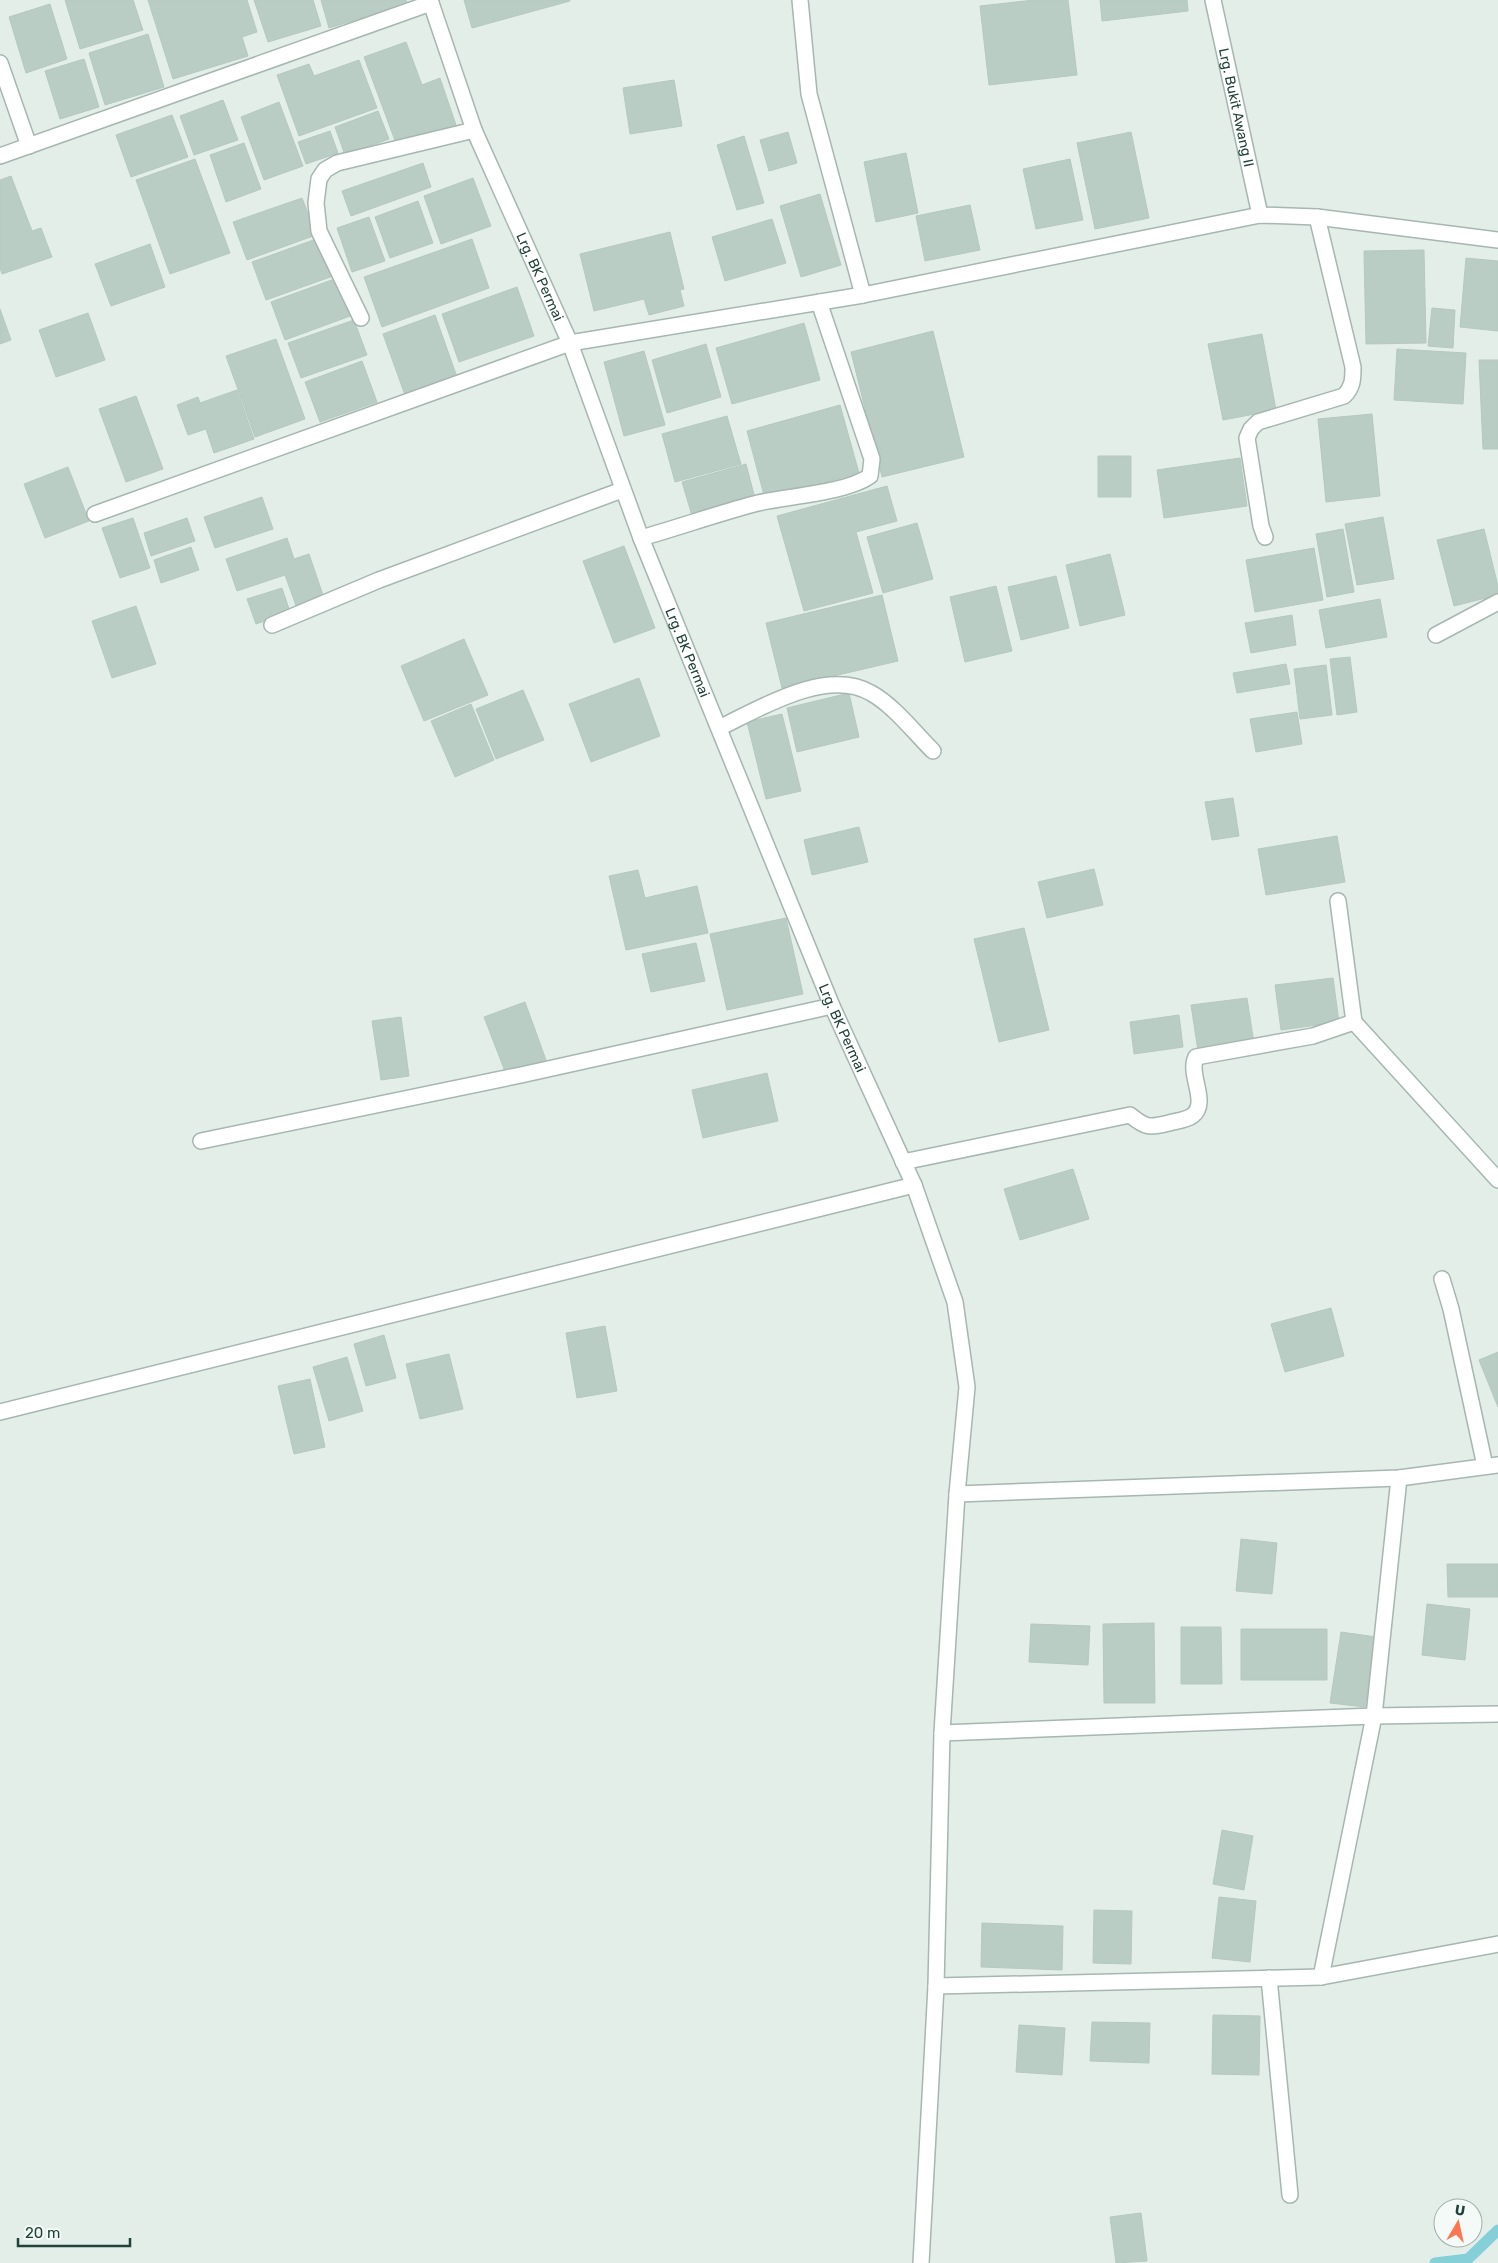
<svg xmlns="http://www.w3.org/2000/svg" width="1498" height="2263" font-family="Rubik,sans-serif">
<style>
.lines{fill:none;stroke-linecap:round;stroke-linejoin:round}
.stream{stroke:#85cfd9;stroke-width:11}
.building{fill:#bacdc5;stroke:#b4c9c0}
.minor-casing{stroke:#a5b7b0;stroke-width:18}
.minor{stroke:#fff;stroke-width:15}
.labels{text-anchor:middle;stroke-width:4.5;stroke-linejoin:round;paint-order:stroke}
.street-label{font-size:14px;fill:#204238;stroke:#f4faf7}
</style>
<rect width="100%" height="100%" fill="#e3eee9"/>
<g class="lines">
<path class="stream" d="M1435,2263l33,-4 30,-29"/>
</g>
<path class="building" d="M65,0h68l10,30 -63,19z
M148,0h99l10,32 -15,5 6,19 -75,23z
M254,0h59l8,26 -53,16z
M321,0h85l2,4 -79,24z
M464,0h106v1l-98,27z
M1034,0h34l9,75 -88,10 -9,-79z
M1100,0h87l1,11 -86,10z
M50,4l17,55 -41,14 -17,-56z
M148,34l16,53 -59,18 -16,-52z
M406,42l16,43 18,-7 16,47 -59,21 -33,-89z
M84,59l15,48 -39,12 -15,-48z
M359,60l18,48 -78,28 -22,-61 32,-11 5,12z
M674,80l8,46 -52,8 -7,-46z
M223,100l15,40 -44,15 -14,-39z
M279,102l24,64 -39,14 -23,-63z
M378,111l11,28 -44,16 -10,-28z
M172,115l16,42 -57,20 -15,-42z
M330,131l8,22 -32,11 -8,-22z
M788,132l9,31 -28,8 -9,-31z
M1131,132l18,86 -54,11 -18,-86z
M744,136l20,67 -27,7 -20,-65z
M244,143l17,46 -35,13 -16,-47z
M906,153l12,60 -42,9 -12,-60z
M195,159l35,94 -60,21 -34,-94z
M1070,159l13,61 -47,9 -13,-60z
M423,163l8,24 -80,29 -9,-25z
M11,176l21,55 9,-3 11,29 -50,17 -2,-6v-88z
M473,178l18,48 -50,18 -17,-48z
M820,194l21,71 -40,12 -21,-71z
M302,198l14,37 -69,25 -14,-38z
M418,201l15,42 -43,15 -15,-41z
M970,205l10,45 -55,11 -9,-45z
M369,217l16,44 -33,11 -15,-44z
M772,219l14,44 -61,18 -13,-44z
M670,232l14,57 -4,1 4,16 -35,9 -5,-16 -50,12 -14,-57z
M319,238l14,38 -67,24 -14,-38z
M472,239l17,49 -107,39 -18,-50z
M150,244l15,43 -54,19 -16,-42z
M1424,250l2,93 -60,1 -2,-93z
M1466,258l32,3v70l-38,-4z
M340,277l13,38 -68,25 -14,-38z
M517,287l17,49 -75,26 -17,-48z
M1432,308l23,2 -2,38 -25,-2z
M0,309l11,31 -11,4z
M88,313l17,47 -49,17 -17,-47z
M435,315l22,62 -52,18 -22,-61z
M354,320l13,35 -66,23 -13,-35z
M804,323l16,57 -88,24 -16,-56z
M933,331l31,126 -82,20 -31,-125z
M1262,334l14,76 -53,10 -15,-76z
M276,339l29,80 -50,18 -29,-81z
M706,344l15,53 -54,16 -15,-53z
M1397,349l69,4 -3,51 -69,-4z
M644,351l21,74 -41,11 -20,-74z
M1479,360h19v89h-15z
M362,361l15,41 -57,20 -15,-40z
M237,390l17,49 -40,14 -8,-24 -18,6 -11,-30 21,-8 2,6z
M136,396l27,73 -37,13 -27,-73z
M840,405l19,68 -94,26 -18,-68z
M1372,414l8,82 -54,6 -8,-83z
M727,416l14,48 -66,18 -13,-48z
M1098,456h33v41h-33z
M1240,458l7,48 -83,12 -7,-48z
M746,464l10,38 -63,17 -11,-37z
M68,467l21,54 -44,17 -21,-54z
M887,486l10,35 -41,11 17,61 -69,18 -27,-95z
M262,497l11,32 -58,19 -11,-31z
M1383,517l11,62 -37,6 -12,-61z
M133,518l17,50 -30,10 -18,-50z
M187,518l8,23 -44,15 -7,-23z
M917,523l16,56 -50,14 -16,-56z
M1343,529l11,63 -27,5 -11,-63z
M1484,529l14,57v9l-44,11 -17,-66z
M287,538l7,21 15,-5 16,47 -27,10 -13,-36 -48,16 -11,-32z
M624,546l31,82 -41,15 -31,-82z
M191,547l8,23 -38,13 -7,-23z
M1314,548l9,52 -68,12 -9,-52z
M1110,554l15,61 -45,11 -14,-61z
M1056,576l13,52 -48,12 -13,-53z
M996,586l16,65 -47,11 -15,-65z
M282,588l8,24 -34,12 -9,-25z
M882,595l16,66 -116,27 -16,-65z
M1380,599l7,38 -61,11 -7,-38z
M136,606l20,58 -44,14 -20,-57z
M1292,615l4,30 -45,8 -6,-30z
M464,639l24,56 -64,26 -23,-55z
M1350,657l7,55 -20,3 -7,-56z
M1286,664l4,20 -53,9 -4,-20z
M1326,665l6,50 -32,4 -6,-50z
M639,678l21,58 -69,26 -22,-58z
M523,690l21,50 -48,19 -20,-50z
M849,693l10,44 -62,15 -10,-44z
M471,704l23,56 -39,17 -24,-56z
M1297,712l5,32 -46,8 -6,-33z
M782,714l19,77 -35,8 -19,-77z
M1233,798l6,38 -27,4 -7,-38z
M859,827l9,35 -56,13 -8,-35z
M1337,836l8,46 -79,13 -8,-46z
M1094,869l9,36 -56,13 -9,-36z
M638,870l7,28 52,-12 11,47 -82,17 -17,-74z
M786,918l17,76 -76,16 -17,-76z
M1024,928l25,102 -50,12 -25,-103z
M696,943l9,38 -54,11 -9,-38z
M1333,978l6,44 -58,8 -6,-45z
M1247,998l7,45 -56,8 -7,-46z
M525,1002l21,58 -40,14 -22,-57z
M1179,1015l4,32 -49,7 -4,-32z
M401,1017l8,59 -28,4 -9,-59z
M767,1073l11,48 -75,17 -11,-48z
M1073,1169l16,50 -69,21 -16,-51z
M1331,1308l13,48 -59,16 -14,-48z
M605,1326l12,65 -40,7 -11,-65z
M384,1335l12,43 -30,8 -12,-42z
M1498,1352v55l-19,-47z
M449,1354l14,55 -43,10 -14,-55z
M347,1357l16,54 -34,10 -16,-54z
M310,1379l15,68 -31,7 -16,-68z
M1241,1539l36,4 -5,51 -36,-3z
M1447,1564h51v33h-50z
M1427,1604l43,5 -5,51 -43,-5z
M1154,1623l1,80h-51l-1,-79z
M1031,1624l59,2 -2,39 -59,-3z
M1181,1627h40l1,57h-41z
M1241,1629h86v51h-86z
M1341,1632l35,5 -11,70 -35,-4z
M1222,1830l31,6 -9,54 -31,-6z
M1219,1897l37,4 -6,61 -38,-4z
M1094,1910l38,1 -1,53 -38,-1z
M982,1923l81,3 -1,44 -81,-3z
M1213,2015l47,1 -1,59 -47,-1z
M1092,2022l58,1 -1,40 -59,-2z
M1019,2025l46,3 -3,47 -46,-3z
M1141,2213l6,48 -31,2 -6,-46z"/>
<g class="lines">
<g class="minor-casing">
<g id="minor">
<path id="s1" d="M430,0l44,130 96,213 71,195 191,468 82,179 41,117 12,85 -10,107 -15,239 -6,253 -15,277"/>
<path d="M800,0l9,94 54,201"/>
<path id="s2" d="M1213,0l47,215"/>
<path d="M0,63l29,83"/>
<path d="M0,156l431,-153"/>
<path d="M361,318l-42,-87 -3,-28 3,-24 6,-9 12,-7 137,-33"/>
<path d="M95,514l475,-171 293,-48 397,-80 57,2 181,23"/>
<path d="M1265,537l-4,-11 -14,-88 4,-9 7,-7 86,-26c9,-9 9,-17 9,-29l-36,-150"/>
<path d="M641,538c39,-11 78,-25 117,-35 31,-7 88,-10 112,-27l2,-17 -53,-157"/>
<path d="M272,625l107,-45 243,-90"/>
<path d="M1436,635l62,-33"/>
<path d="M719,728c40,-19 107,-61 152,-35 22,12 44,40 62,58"/>
<path d="M1354,1022l144,158"/>
<path d="M201,1141l320,-66 311,-69"/>
<path d="M903,1162l227,-47c16,13 19,13 39,8 7,-2 17,-3 23,-7 18,-13 -5,-42 4,-59l117,-21 41,-14 -16,-121"/>
<path d="M1442,1279l9,30 34,157"/>
<path d="M0,1412l914,-227"/>
<path d="M957,1494l442,-16 99,-13"/>
<path d="M942,1733l432,-17 124,-2"/>
<path d="M1321,1977l53,-261 25,-238"/>
<path d="M1269,1978l21,217"/>
<path d="M936,1986l385,-9 177,-33"/>
</g>
</g>
<use href="#minor" class="minor"/>
</g>
<g class="labels">
<g class="street-label">
<text dy="5" stroke="none"><textPath href="#s2" startOffset="110">Lrg. Bukit Awang II</textPath></text>
<text dy="5" stroke="none"><textPath href="#s1" startOffset="298">Lrg. BK Permai</textPath></text>
<text dy="5" stroke="none"><textPath href="#s1" startOffset="702">Lrg. BK Permai</textPath></text>
<text dy="5" stroke="none"><textPath href="#s1" startOffset="1108">Lrg. BK Permai</textPath></text>
</g>
</g>
<g transform="translate(1458 2223) rotate(9)"><circle r="24" fill="#f4faf7" stroke="#9fb0ab"/>
<path d="M0-4L9 19L0 12L-9 19Z" fill="#ff7550"/>
<text y="-8" font-size="14" font-weight="bold" text-anchor="middle" fill="#204238">U</text>
</g>
<path d="M18 2238v8h112v-8" fill="none" stroke="#204238" stroke-width="2.5"/>
<text x="25" y="2238" font-size="15" fill="#204238" stroke="#f4faf7" stroke-width="4" paint-order="stroke">20 m</text>
</svg>
